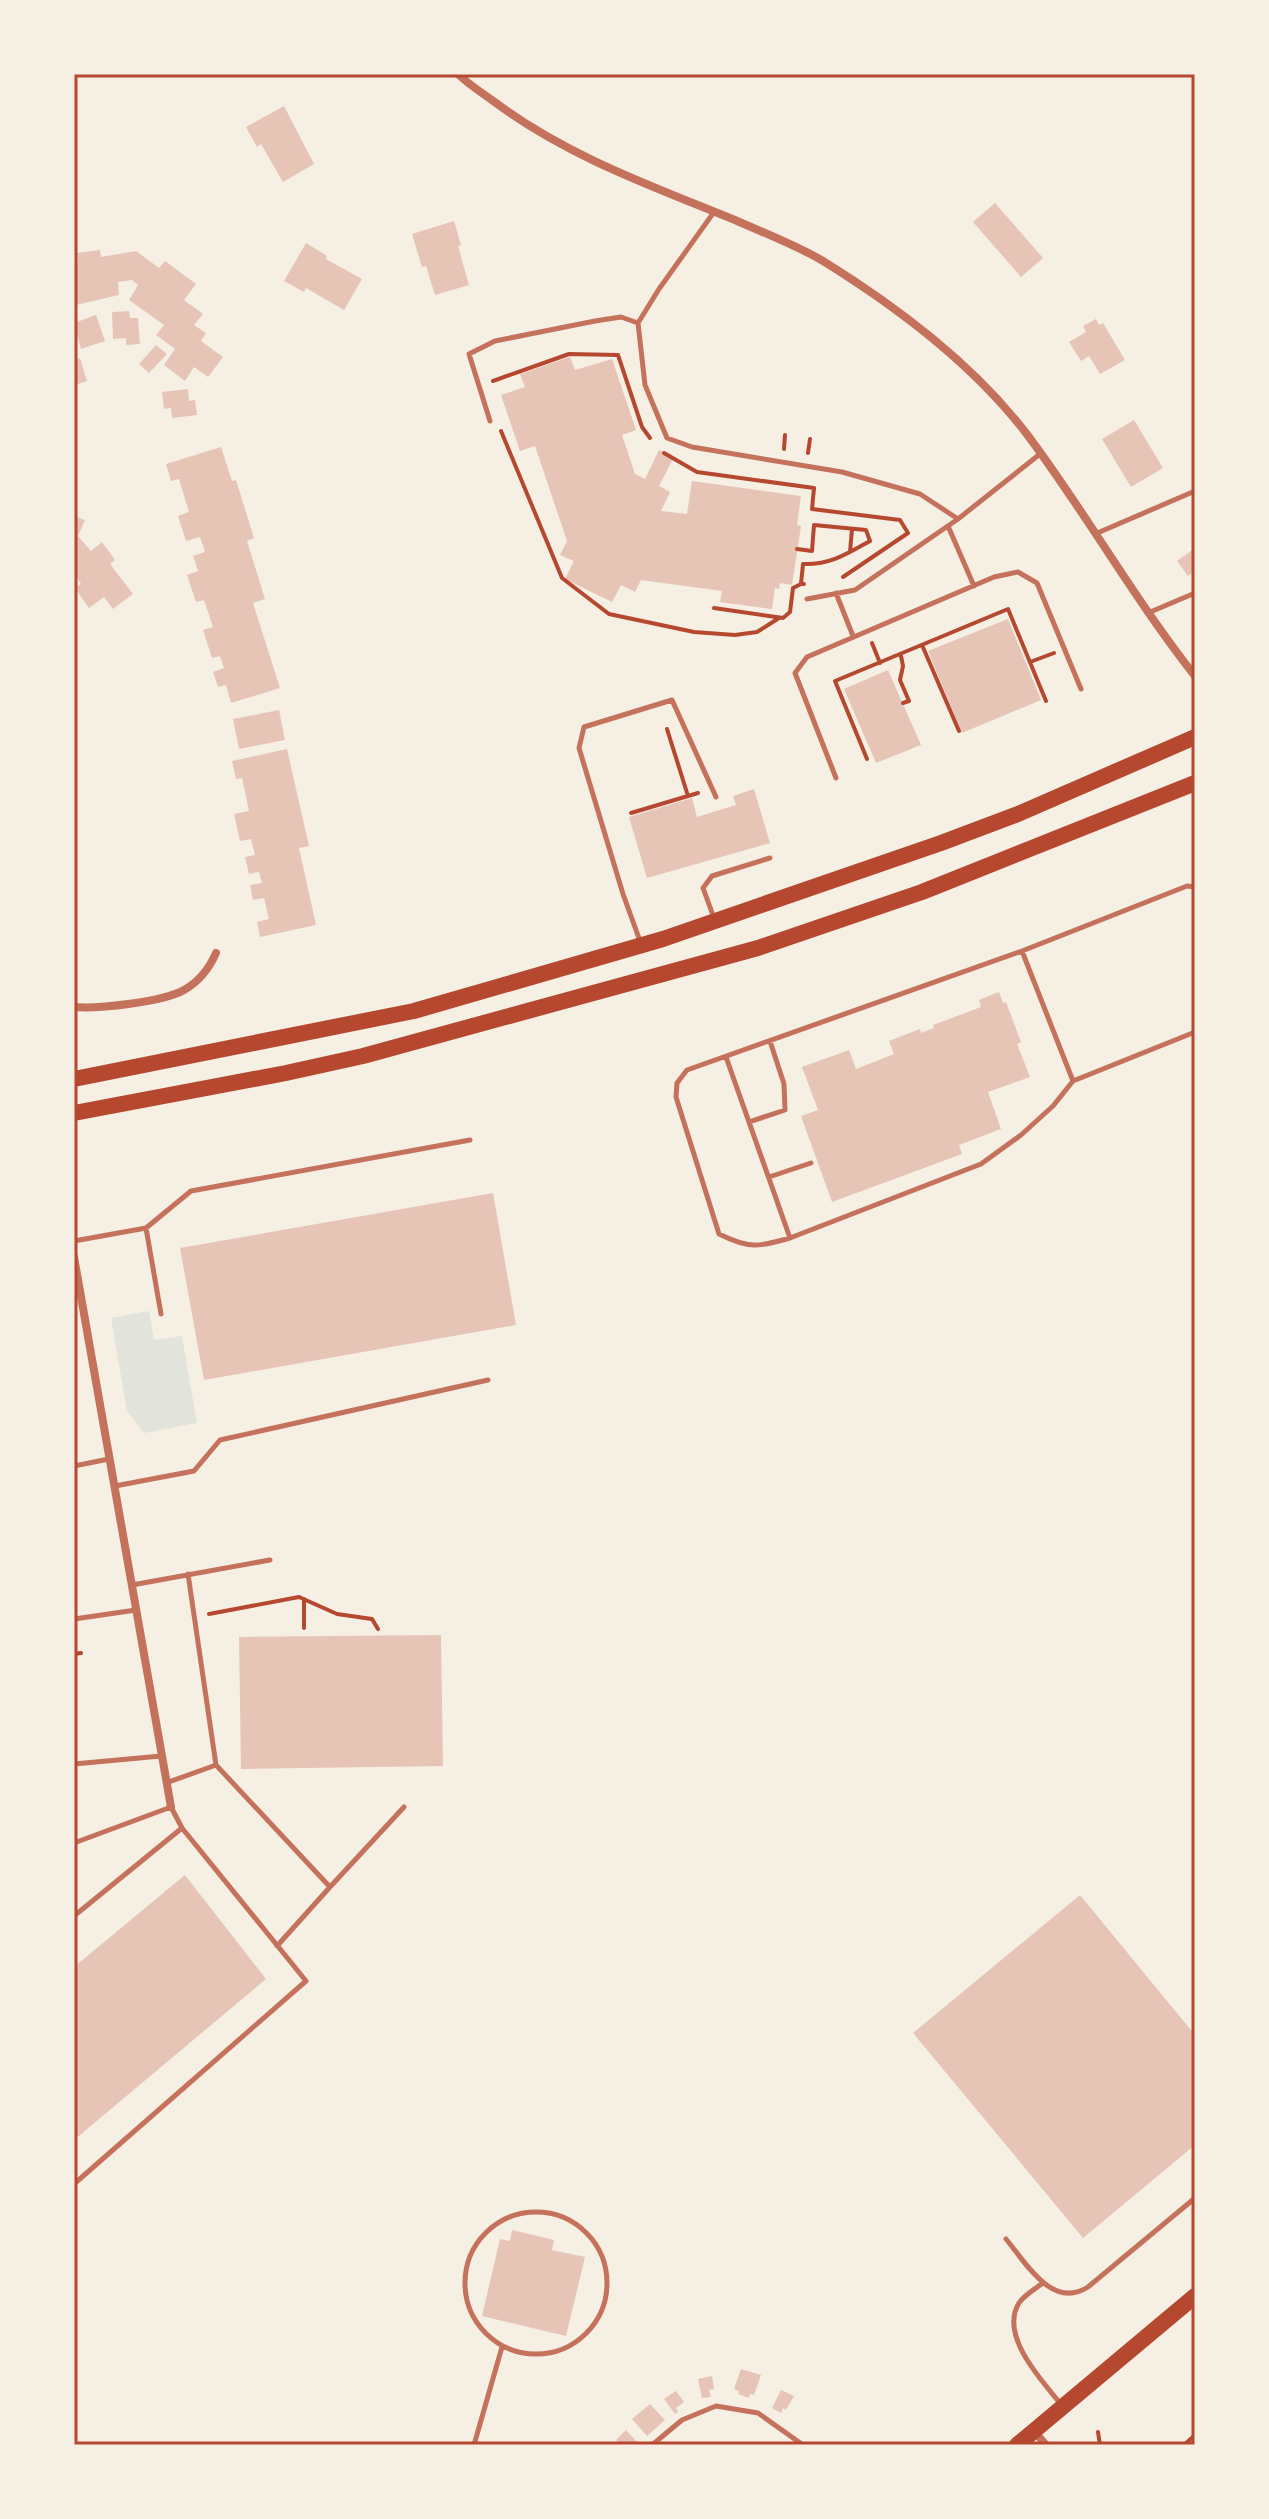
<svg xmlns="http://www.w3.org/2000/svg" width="1269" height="2519" font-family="'Archivo Narrow',sans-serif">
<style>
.green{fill:#e2e4dc}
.building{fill:#e6c5b7}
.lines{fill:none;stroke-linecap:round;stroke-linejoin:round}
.path{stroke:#b5482f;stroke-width:4}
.service{stroke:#c5725c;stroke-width:5}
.minor{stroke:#c5725c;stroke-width:8}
.primary{stroke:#b5482f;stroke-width:16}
.trunk{stroke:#b5482f;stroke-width:16}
.neatline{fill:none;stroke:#b5482f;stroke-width:3}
</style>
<rect width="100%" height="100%" fill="#f6efe4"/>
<path class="green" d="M149,1311l5,29 28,-4 15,87 -53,10 -17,-22 -16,-93z"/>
<path class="building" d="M284,106l30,58 -31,18 -22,-38 -4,3 -11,-20z
M995,203l48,55 -22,19 -48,-55z
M454,221l7,24 -3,1 11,39 -34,10 -9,-29 -4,1 -10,-33z
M306,243l21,13 -1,3 36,20 -18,31 -38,-22 -2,4 -20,-11z
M100,250l1,7 35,-6 23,17 6,-7 31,23 -12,16 19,14 -9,11 12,8 -5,8 22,16 -15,20 -14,-10 -9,14 -21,-16 11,-16 -19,-14 8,-10 -35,-25 9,-15 -6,-5 -14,2 1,13 -43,10 -2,-6v-38l4,-1 -1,-7z
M129,311l1,7h8l2,26 -14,1v-7l-13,1 -1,-27z
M96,315l9,26 -24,8 -7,-26z
M1096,319l3,6 4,-2 22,37 -25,14 -11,-18 -8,5 -12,-19 17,-10 -3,-6z
M156,345l11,9 -18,19 -10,-9z
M570,357l5,13 37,-11 24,71 -14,5 13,39 10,5 14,-29 15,7 -15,29 11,6 -9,19 26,3 5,-33 109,15 -4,29 4,1 -9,59 -12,-2 -1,6 -4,-1 -3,21 -52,-7 2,-11 -81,-11 -6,12 -14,-7 -9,17 -47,-23 9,-18 -14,-6 7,-14 -32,-95 -15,5 -19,-56 24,-8 -5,-13z
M80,358l7,23 -12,4 -1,-24z
M188,389l1,12 6,-1 2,15 -25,3 -1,-10 -7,1 -2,-17z
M1134,420l29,48 -32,19 -29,-48z
M221,447l11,34 4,-1 18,58 -7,3 18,58 -12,4 27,85 -49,15 -5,-18 -8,2 -5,-15 11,-4 -4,-12 -8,2 -9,-28 10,-3 -9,-27 -8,2 -9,-27 11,-4 -5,-15 12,-4 -5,-15 -14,4 -8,-25 11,-4 -10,-33 -8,2 -5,-17z
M74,516l11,4 -7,16 13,15 11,-9 13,18 -5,4 23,30 -20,15 -9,-12 -15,11 -14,-20 6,-4 -7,-11z
M1195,548v23l-7,5 -11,-15z
M1008,619l33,81 -79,33 -34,-82z
M888,670l33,75 -45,18 -32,-74z
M279,710l6,30 -46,9 -6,-30z
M287,749l22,97 -10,2 17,77 -56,12 -3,-15 12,-3 -5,-21 -11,2 -3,-15 12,-2 -3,-11 -10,2 -4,-17 10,-2 -4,-16 -11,2 -6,-27 15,-3 -7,-33 -6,1 -4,-18z
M754,789l16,54 -123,35 -18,-61 63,-19 5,19 39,-12 -3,-9z
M999,992l4,11 3,-1 15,40 -4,2 13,33 -42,15 13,37 -42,16 3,9 -130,48 -31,-86 17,-6 -16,-43 47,-17 7,19 38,-15 -5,-13 31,-12 1,4 13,-5 -1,-3 48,-18 -2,-7z
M493,1193l23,132 -312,55 -24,-132z
M441,1635l2,131 -202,3 -2,-132z
M185,1875l81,104 -192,161v-173z
M1080,1895l115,140v110l-112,93 -170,-205z
M512,2230l42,10 -2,10 33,7 -19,79 -84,-20 18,-77 10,2z
M741,2369l20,6 -7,20 -4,-1 -1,4 -11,-4 1,-3 -5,-2z
M712,2376l2,13 -5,1 2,7 -9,1 -4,-19z
M781,2390l13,6 -8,14 -3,-2 -2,5 -9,-5z
M676,2391l8,11 -8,6 2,4 -3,2 -11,-15z
M650,2404l15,16 -18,16 -15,-17z
M626,2430l10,11 -5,4h-10l-5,-5z"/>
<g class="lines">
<path class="path" d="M493,381l76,-27 49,1 24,72 8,11
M501,431l61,147 47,36 85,18 41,3 22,-3 22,-14
M784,449l1,-14
M664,453l33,19 117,16 -2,21 88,11 8,13 -65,44
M808,453l2,-14
M797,549l15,2 2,-26 52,5 4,11c-23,13 -40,24 -67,23l-2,20h3
M850,552l2,-23
M714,608l69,10 7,-6 3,-24 8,-4
M872,643l8,20
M922,645l37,86
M901,656l2,10 -3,14 9,21 -6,2
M1030,662l24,-9
M667,729l21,67
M867,759l-32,-78 173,-72 38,92
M631,813l67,-20
M304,1599v29
M209,1614l90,-17 38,17 35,5 6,10
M74,1654l7,-1
M1098,2432l2,13
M1184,2445l11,-10"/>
<path class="service" d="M714,212l-55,77 -21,34 7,62 22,53 25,9 150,25 78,22 38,25 82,-65
M490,421l-21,-67 26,-13 100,-20 26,-4 17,6
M948,526l26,60
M1095,534l100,-43
M836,593l17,43
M807,599l48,-9 103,-71
M1148,613l47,-20
M836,778l-41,-105 12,-16 187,-80 24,-5 19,11 44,106
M714,918l-11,-30 9,-12 58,-18
M640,941l-17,-47 -44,-146 5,-21 88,-27 44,97
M1022,951l165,-65 8,1
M726,1057l64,181
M1073,1081l-51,-130 -335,119 -10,13 -1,14 43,137c30,15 40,13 71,4l191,-74 40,-29 32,-29 20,-25 122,-49
M749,1122l36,-12 -1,-26 -14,-43
M769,1177l42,-14
M146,1228l15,86
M74,1241l72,-13 45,-37 279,-51
M74,1466l35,-7
M115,1486l79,-15 26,-31 268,-60
M132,1585l138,-25
M74,1619l62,-9
M74,1764l87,-8
M216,1765l114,122 -53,59
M166,1783l50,-18 -28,-191
M74,1843l97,-36 11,21 124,153 -232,203
M330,1887l74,-80
M74,1916l108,-88
M465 2283a71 71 0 1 1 142 0a71 71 0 1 1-142 0Z
M1006,2239c20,24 46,71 82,48l107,-89
M1043,2283c-8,6 -19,12 -24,20 -20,32 22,77 41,100
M474,2445l28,-98
M652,2445l30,-25 34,-14 42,7 45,32"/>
<path class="minor" d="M458,74c11,11 26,20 38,29 73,54 156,83 239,117 29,13 61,25 88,41 76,47 152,104 206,176 58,78 106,163 166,239
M74,1007c24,2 89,-5 110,-17 16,-9 25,-21 32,-37
M74,1257l97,550
M1034,2431l12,14"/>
<path class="primary" d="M1017,2445l178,-149"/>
<path class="trunk" d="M74,1079l340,-68 249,-72 278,-96 77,-29 177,-77
M74,1113l212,-40 77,-17 395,-108 164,-56 273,-109"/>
</g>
<rect width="1269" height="2519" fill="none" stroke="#f6efe4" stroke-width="152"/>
<rect x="76" y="76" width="1117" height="2367" class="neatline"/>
</svg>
